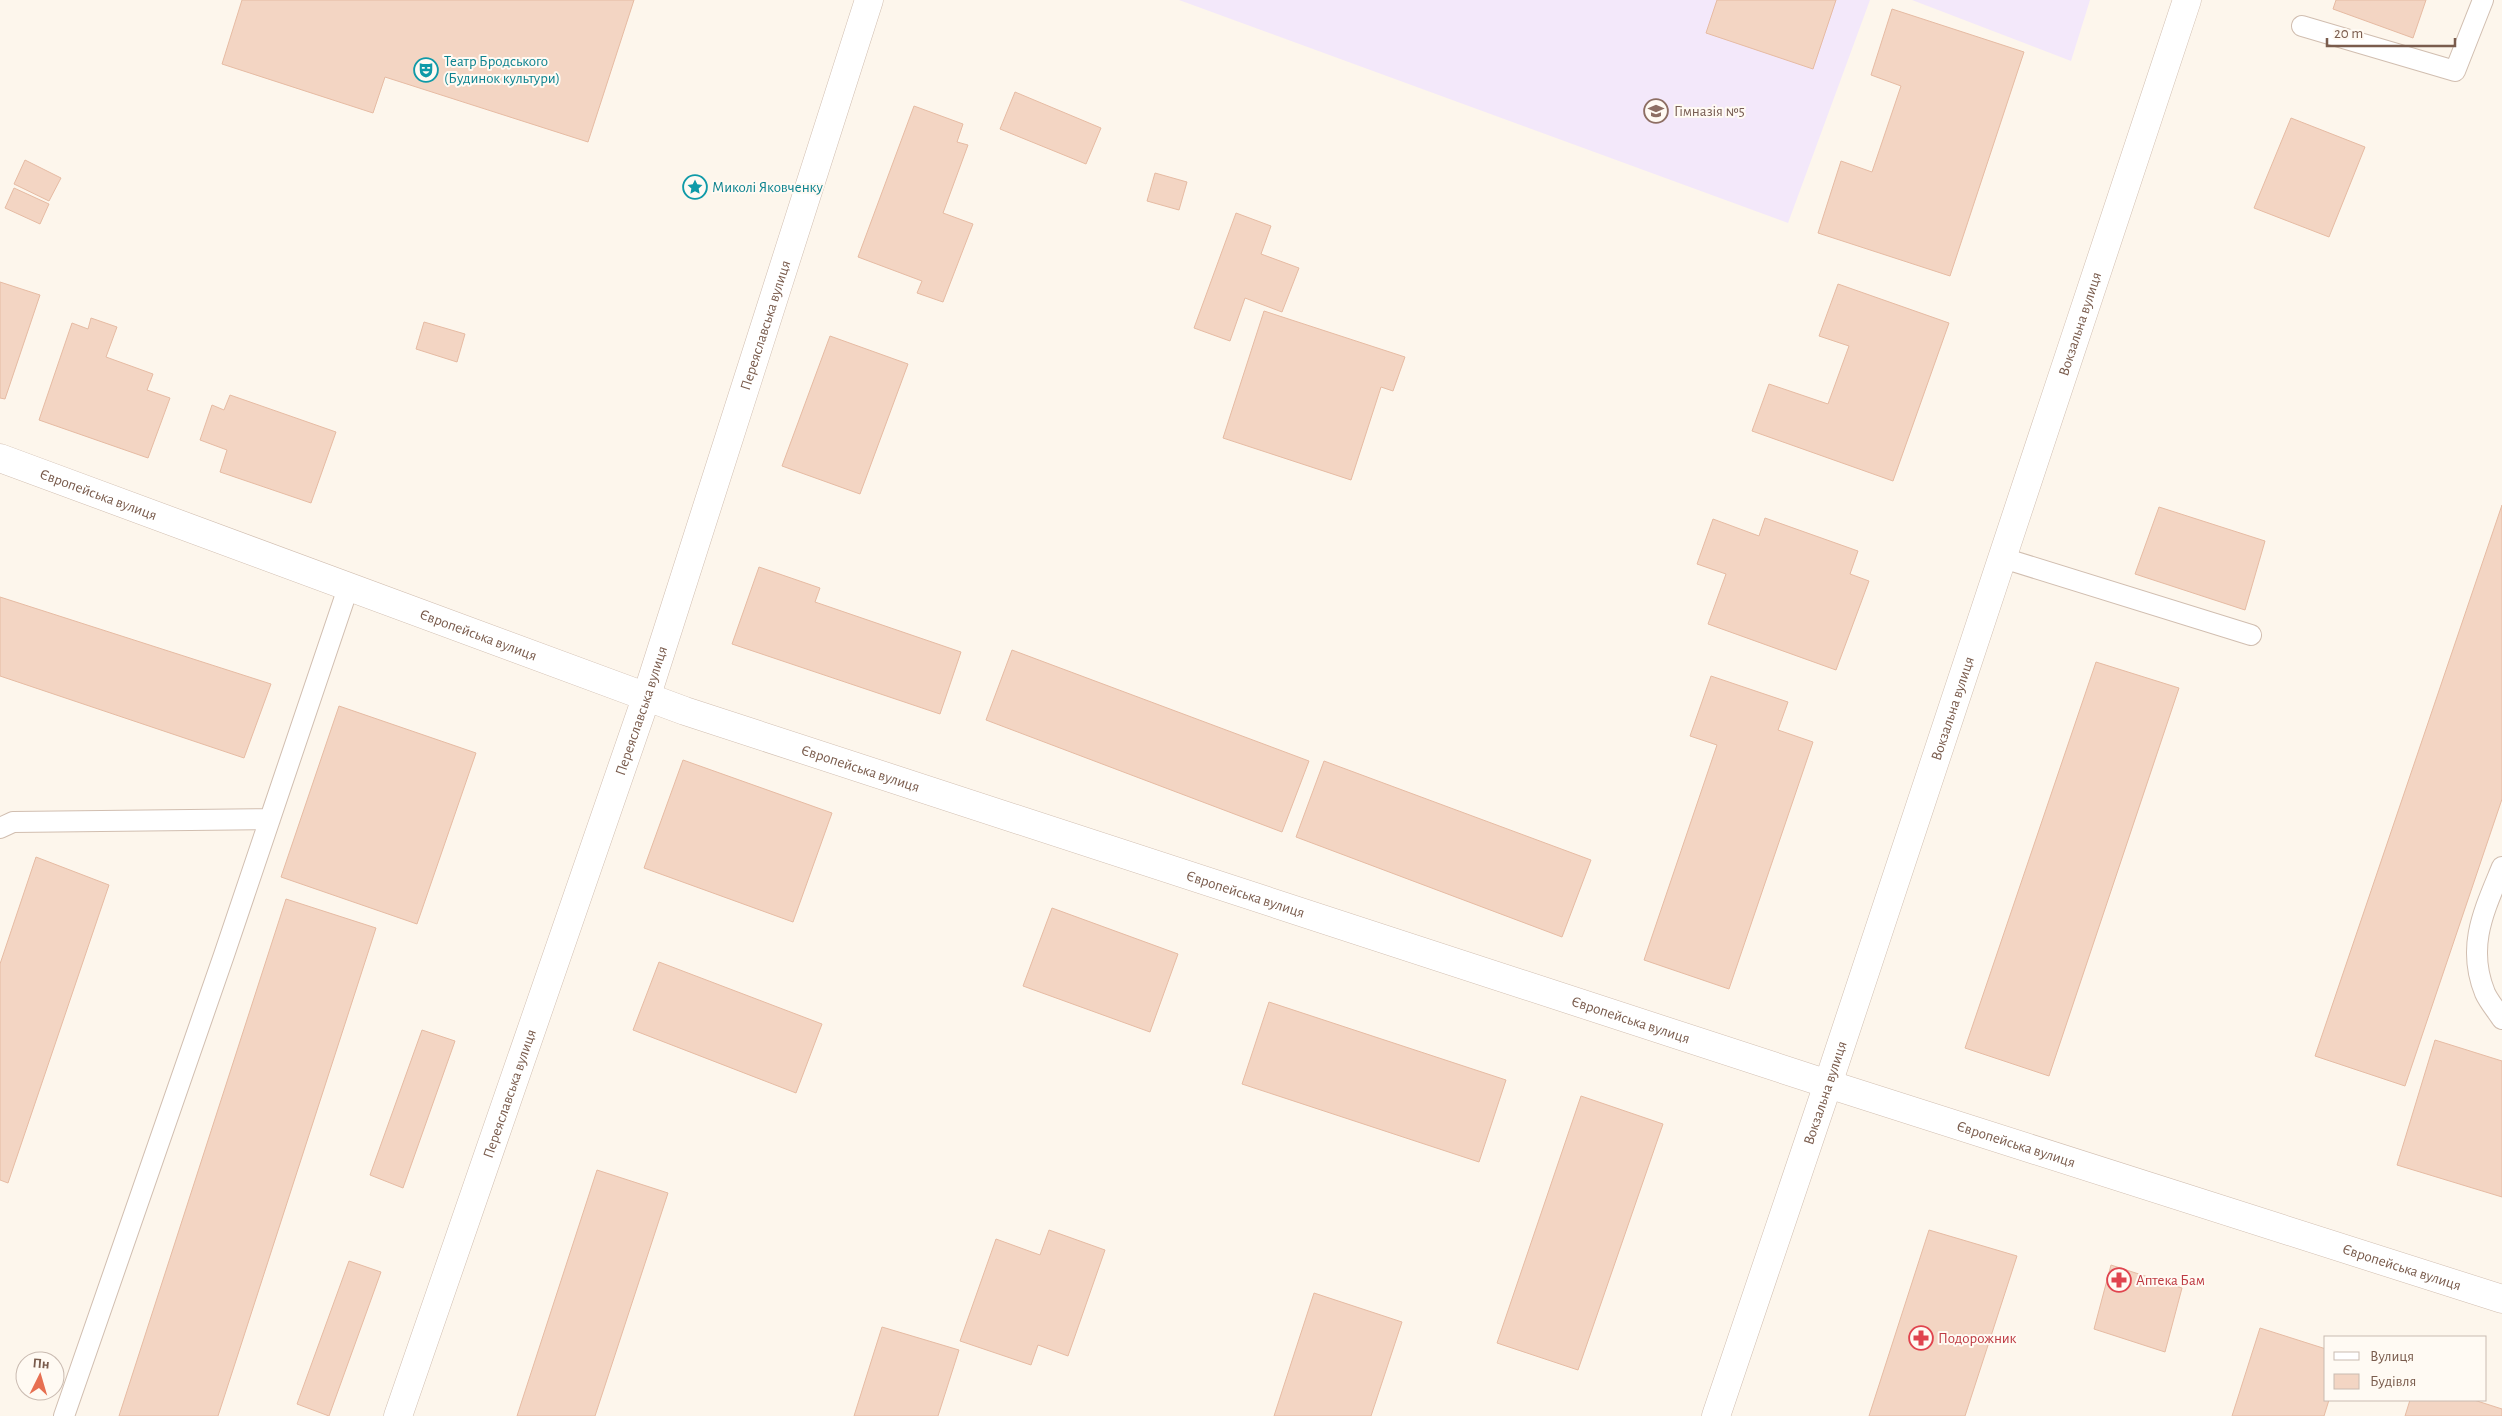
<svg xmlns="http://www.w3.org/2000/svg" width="2502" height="1416" font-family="'Alegreya Sans',sans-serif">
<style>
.education{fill:#f3e8fa}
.building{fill:#f3d5c3;stroke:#e6bba3}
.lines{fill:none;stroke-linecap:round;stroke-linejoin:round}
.lane-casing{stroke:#d1beb0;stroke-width:22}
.street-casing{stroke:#d1beb0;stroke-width:29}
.lane{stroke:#fff;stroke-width:20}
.street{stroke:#fff;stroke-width:28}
.labels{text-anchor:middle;stroke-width:4;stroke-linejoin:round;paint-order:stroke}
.culture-label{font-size:15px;fill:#0d838f;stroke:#fffaf3;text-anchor:start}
.education-label{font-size:15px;fill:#785e54;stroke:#fffaf3;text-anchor:start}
.street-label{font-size:15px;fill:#7a5c4d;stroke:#fffaf3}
.health-label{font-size:15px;fill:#be3a42;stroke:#fffaf3;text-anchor:start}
</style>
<rect width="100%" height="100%" fill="#fdf6ec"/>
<path class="education" d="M1179,0h691l-82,223z
M1912,0h178l-19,61z"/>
<path class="building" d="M242,0h392l-46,142 -203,-65 -12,36 -151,-49z
M1717,0h119l-23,69 -107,-36z
M2336,0h90l-13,38 -80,-29z
M1892,9l132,43 -74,224 -132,-43 23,-72 31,11 29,-86 -30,-11z
M1015,92l86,36 -15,36 -86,-35z
M914,106l49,18 -6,18 11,3 -25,68 30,11 -30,78 -26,-9 5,-12 -64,-24z
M2291,118l74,29 -36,90 -75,-29z
M25,160l36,18 -12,23 -35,-17z
M1155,173l32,9 -8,28 -32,-9z
M14,188l35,16 -9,20 -35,-16z
M1236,213l35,13 -10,28 38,14 -17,44 -37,-14 -15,43 -36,-13z
M0,282l40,13 -35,104 -5,-1z
M1838,284l111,39 -56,158 -141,-50 17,-47 59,20 21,-58 -30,-10z
M1264,311l141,46 -12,34 -12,-4 -30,93 -128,-42z
M91,318l26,9 -11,30 47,17 -6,16 23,8 -22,60 -109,-38 33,-97 16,6z
M424,322l41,12 -8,28 -41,-13z
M830,336l78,28 -48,130 -78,-28z
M230,395l106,37 -25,71 -91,-31 7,-22 -27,-10 12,-35 12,5z
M2502,505v294l-97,287 -90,-30z
M2159,507l106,34 -20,69 -110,-36z
M1765,518l93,33 -8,23 19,7 -33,89 -128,-46 18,-50 -29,-10 16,-45 46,17z
M759,567l61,21 -5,14 146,50 -21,62 -208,-70z
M0,597l271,87 -27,74 -244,-82z
M1012,650l297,111 -27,71 -296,-112z
M2096,662l83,26 -130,388 -84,-28z
M1711,676l77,26 -10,28 35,12 -84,247 -85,-29 73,-215 -27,-9z
M339,706l137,47 -59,171 -136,-47z
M683,760l149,53 -39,109 -149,-54z
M1324,761l267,99 -29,77 -266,-100z
M36,857l73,28 -101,298 -8,-3v-216z
M286,899l90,29 -158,488h-99z
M1052,908l126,46 -28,78 -127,-46z
M659,962l163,62 -26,69 -163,-63z
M1269,1002l237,78 -27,82 -237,-78z
M422,1030l33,11 -52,147 -33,-13z
M2435,1040l67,21v136l-105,-32z
M1581,1096l82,28 -85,246 -81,-27z
M597,1170l71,23 -73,223h-78z
M1049,1230l56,20 -37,106 -30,-11 -7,20 -71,-24 36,-102 44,16z
M1929,1230l88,26 -52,160h-96z
M349,1261l32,11 -52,144 -32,-12z
M2111,1265l71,23 -17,64 -71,-23z
M1314,1293l88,29 -31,94h-97z
M882,1327l77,23 -21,66h-84z
M2260,1328l66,21v51h3l-5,16h-92z
M2410,1400h64l28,9v7h-97z"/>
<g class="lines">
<g class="lane-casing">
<path id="lane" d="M2302,26l153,45 28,-71
M2003,558l248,77
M0,828l13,-6 257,-3
M2502,867c-18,44 -36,79 -17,126 4,9 12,18 17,26
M64,1416l160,-461 124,-367"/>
</g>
<g class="street-casing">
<g id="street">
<path id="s1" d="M0,458l685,253 1143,373 674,215"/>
<path id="s2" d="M398,1416l248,-718 223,-698"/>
<path id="s3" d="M1716,1416l112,-332 359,-1084"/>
</g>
</g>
<use href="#lane" class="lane"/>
<use href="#street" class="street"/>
</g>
<defs>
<g id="theatre-ring" transform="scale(1.25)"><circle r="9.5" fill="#fffaf3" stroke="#0f9aa8" stroke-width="1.5"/><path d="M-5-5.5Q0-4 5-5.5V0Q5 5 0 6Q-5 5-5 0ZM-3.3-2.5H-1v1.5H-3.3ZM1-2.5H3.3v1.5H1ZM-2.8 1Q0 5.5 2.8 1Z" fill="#0f9aa8"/></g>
<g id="school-ring" transform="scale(1.25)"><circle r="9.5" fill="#fffaf3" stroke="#8d6e63" stroke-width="1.5"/><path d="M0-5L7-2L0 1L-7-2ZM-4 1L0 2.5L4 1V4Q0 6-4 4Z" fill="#8d6e63"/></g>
<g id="sight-ring" transform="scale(1.25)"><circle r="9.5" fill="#fffaf3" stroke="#0f9aa8" stroke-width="1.5"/><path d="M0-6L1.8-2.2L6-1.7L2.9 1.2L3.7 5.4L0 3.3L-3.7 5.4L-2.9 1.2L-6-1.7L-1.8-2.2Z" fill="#0f9aa8"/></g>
<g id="pharmacy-ring" transform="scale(1.25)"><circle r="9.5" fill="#fffaf3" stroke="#e0444e" stroke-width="1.5"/><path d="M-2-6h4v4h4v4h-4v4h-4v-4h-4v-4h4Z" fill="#e0444e"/></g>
</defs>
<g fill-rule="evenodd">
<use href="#theatre-ring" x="426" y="70"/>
<use href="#school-ring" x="1656" y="111"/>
<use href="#sight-ring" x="695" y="187"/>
<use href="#pharmacy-ring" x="2119" y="1280"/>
<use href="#pharmacy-ring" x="1921" y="1338"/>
</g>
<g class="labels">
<g class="culture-label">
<text x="444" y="66">Театр Бродського<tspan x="444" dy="17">(Будинок культури)</tspan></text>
<text x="712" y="192">Миколі Яковченку</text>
</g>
<g class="education-label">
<text x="1674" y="116">Гімназія №5</text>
</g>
<g class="street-label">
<text dy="5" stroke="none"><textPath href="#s3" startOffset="1151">Вокзальна вулиця</textPath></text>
<text dy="5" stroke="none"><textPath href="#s2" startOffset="1151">Переяславська вулиця</textPath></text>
<text dy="5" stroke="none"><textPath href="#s1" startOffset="105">Європейська вулиця</textPath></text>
<text dy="5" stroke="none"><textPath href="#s1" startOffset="510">Європейська вулиця</textPath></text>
<text dy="5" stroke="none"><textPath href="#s3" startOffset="746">Вокзальна вулиця</textPath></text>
<text dy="5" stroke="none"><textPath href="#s2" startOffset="746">Переяславська вулиця</textPath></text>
<text dy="5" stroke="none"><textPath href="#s1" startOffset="915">Європейська вулиця</textPath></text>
<text dy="5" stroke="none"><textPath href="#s1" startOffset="1320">Європейська вулиця</textPath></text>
<text dy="5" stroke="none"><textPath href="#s1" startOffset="1725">Європейська вулиця</textPath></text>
<text dy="5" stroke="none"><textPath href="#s2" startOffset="341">Переяславська вулиця</textPath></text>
<text dy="5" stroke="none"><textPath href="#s3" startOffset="341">Вокзальна вулиця</textPath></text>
<text dy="5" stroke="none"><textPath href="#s1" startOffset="2130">Європейська вулиця</textPath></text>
<text dy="5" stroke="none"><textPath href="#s1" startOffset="2535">Європейська вулиця</textPath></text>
</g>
<g class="health-label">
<text x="2136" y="1285">Аптека Бам</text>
<text x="1938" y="1343">Подорожник</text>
</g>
</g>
<rect x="2324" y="1336" width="162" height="65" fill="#fffaf3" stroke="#cabbb1"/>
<rect x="2334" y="1352" width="25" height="8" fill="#ffffff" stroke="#cabbb1"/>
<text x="2370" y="1361" font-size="15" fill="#7a5c4d">Вулиця</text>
<rect x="2334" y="1374" width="25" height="15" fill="#f3d5c3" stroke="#cabbb1"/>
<text x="2370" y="1386" font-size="15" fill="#7a5c4d">Будівля</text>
<g transform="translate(40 1376) rotate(5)"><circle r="24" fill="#fffaf3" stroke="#cabbb1"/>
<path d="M0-4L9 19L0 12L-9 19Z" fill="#e76f51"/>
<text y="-8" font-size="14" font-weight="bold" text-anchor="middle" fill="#7a5c4d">Пн</text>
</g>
<path d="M2327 38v8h128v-8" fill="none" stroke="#7a5c4d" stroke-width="2.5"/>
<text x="2334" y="38" font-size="15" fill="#7a5c4d" stroke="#fffaf3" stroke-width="4" paint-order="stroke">20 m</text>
</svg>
